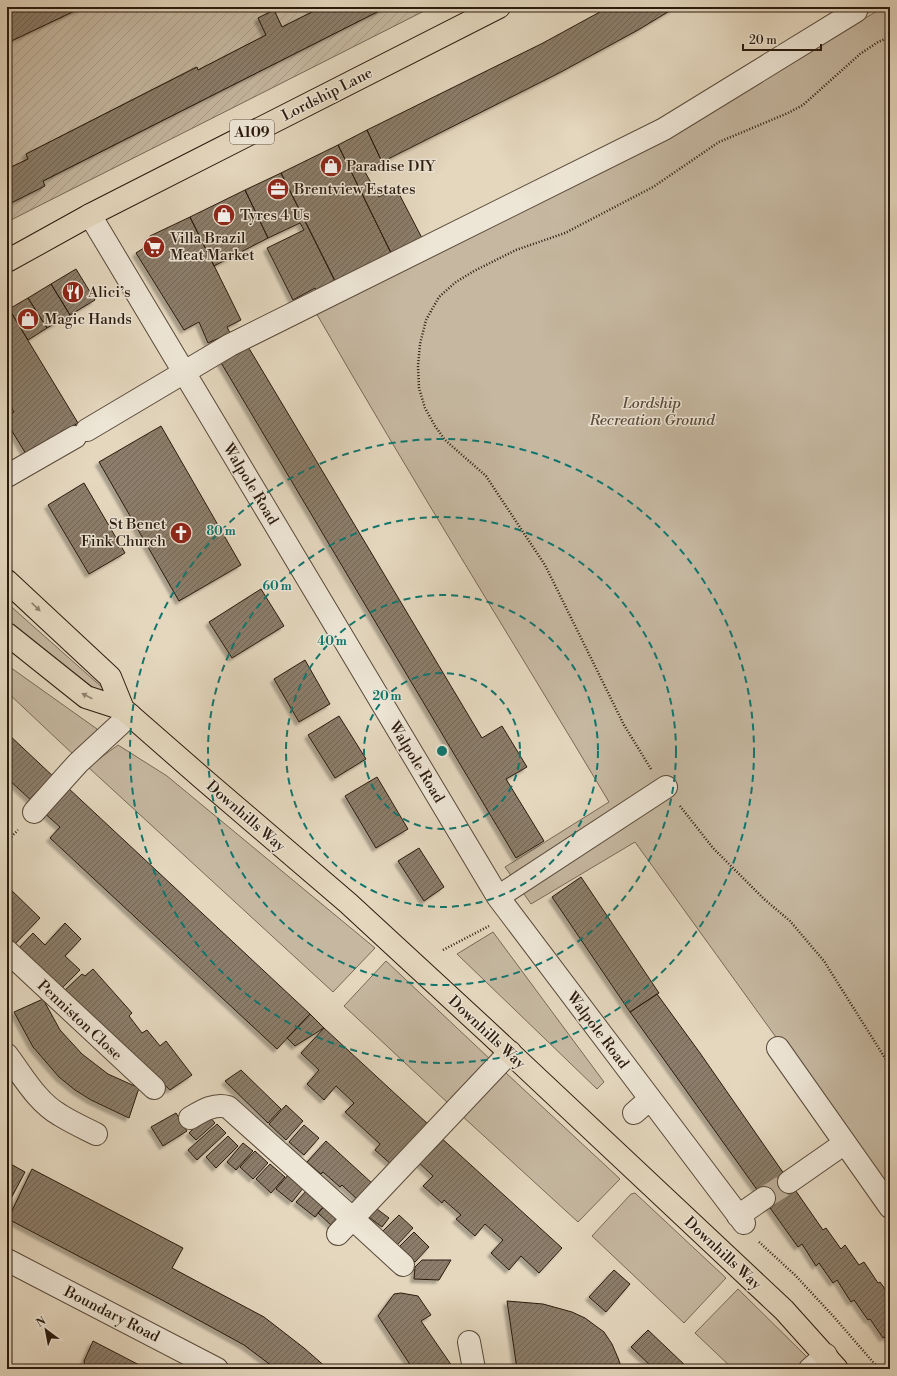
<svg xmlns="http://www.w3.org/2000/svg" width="897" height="1376" font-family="'Libre Bodoni',serif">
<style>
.green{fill:#c5b7a0;stroke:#786957}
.garden{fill:url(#garden-furrows);stroke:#786957}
.building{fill:url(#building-hatch);stroke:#2b1b0e;filter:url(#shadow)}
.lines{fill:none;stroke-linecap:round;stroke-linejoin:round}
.minor-tunnel{stroke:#bfb19b;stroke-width:22;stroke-dasharray:22 11;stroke-linecap:butt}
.minor-casing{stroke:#594a3a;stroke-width:24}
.major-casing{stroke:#2b1b0e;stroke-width:24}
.path{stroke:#2b1b0e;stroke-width:2.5;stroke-dasharray:1 2;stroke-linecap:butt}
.minor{stroke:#ede5d5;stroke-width:22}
.major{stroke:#e4d7be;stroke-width:22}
.oneway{fill:#91826f}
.ring{fill:none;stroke:#0f766e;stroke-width:2;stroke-dasharray:7 5}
.labels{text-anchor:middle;stroke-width:3;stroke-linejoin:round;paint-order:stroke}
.shield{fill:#ede5d5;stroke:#65584a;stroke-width:1}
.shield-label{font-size:14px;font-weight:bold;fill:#2b1b0e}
.street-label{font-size:15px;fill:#2b1b0e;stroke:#ede5d5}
.poi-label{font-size:15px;fill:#2b1b0e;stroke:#ede5d5;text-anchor:start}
.park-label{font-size:15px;font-style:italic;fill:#594a3a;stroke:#ede5d5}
.centre{fill:#0f766e;stroke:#ede5d5;stroke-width:2}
.ring-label{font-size:12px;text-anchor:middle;font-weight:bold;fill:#0f766e;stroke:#ede5d5;stroke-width:3;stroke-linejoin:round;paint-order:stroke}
</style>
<defs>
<pattern id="garden-furrows" width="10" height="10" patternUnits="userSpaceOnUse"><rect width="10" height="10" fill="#c5b7a0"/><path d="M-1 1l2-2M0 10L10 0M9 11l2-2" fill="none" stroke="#a99d89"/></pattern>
<pattern id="building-hatch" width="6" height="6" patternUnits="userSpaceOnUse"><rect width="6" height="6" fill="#8b7d6a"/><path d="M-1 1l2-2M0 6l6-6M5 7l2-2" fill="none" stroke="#726656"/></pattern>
<filter id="shadow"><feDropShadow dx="-3.5" dy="3.5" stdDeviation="1" flood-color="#0004"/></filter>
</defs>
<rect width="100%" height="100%" fill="#e4d7be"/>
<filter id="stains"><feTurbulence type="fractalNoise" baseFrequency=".005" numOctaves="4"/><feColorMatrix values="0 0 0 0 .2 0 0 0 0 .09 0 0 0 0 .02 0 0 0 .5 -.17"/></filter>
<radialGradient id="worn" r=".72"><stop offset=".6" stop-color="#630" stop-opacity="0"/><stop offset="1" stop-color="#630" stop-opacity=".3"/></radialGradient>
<path class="green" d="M884,7h6v1188l-255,-353 -104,62 -26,-37 104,-65c-98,-164 -199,-325 -294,-491l348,-174z
M7,603l97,86 -4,3 -34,-23 -59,-45z
M7,665l90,64 -2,10 -19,18 -69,-65z
M118,745l49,31 208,172 -42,44 -245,-225z
M493,932l111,150 -7,7 -140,-135z
M386,961l106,100 -43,43 -105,-98z
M506,1073l114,106 -42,43 -117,-107z
M635,1193l91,85 -42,45 -92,-87 39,-42z
M738,1289l70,69 -12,11h-63l-38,-36z"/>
<path class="garden" d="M83,7h239l-40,20 -8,-17 -16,8 8,17 -68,35 -2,-3 -170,87 2,5 -21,10v-126z
M387,7h45l-425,215v-17l36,-24z"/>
<path class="building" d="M7,7h76l-76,36z
M322,7h65l-344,174 2,5 -38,19v-36l21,-10 -2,-5 171,-87 1,3 68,-35 -8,-17 16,-8 8,17z
M609,7h67l-38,23 -79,43 -177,89 -15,-32 176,-87z
M867,7h9l-7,4z
M367,130l15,32 -17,10 14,25 17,-9 27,52 -31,15 -54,-110z
M338,145l54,110 -56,28 -55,-110z
M281,173l55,110 -19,9 -2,-4 -22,12 -26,-52 37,-18 -4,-7 -32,15 -23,-48z
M245,190l23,48 -54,28 -24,-49z
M190,217l51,103 -14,7 3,6 -22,10 -9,-21 -15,8 -48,-77 11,-7 3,-10z
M76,269l19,31 -25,15 -19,-31z
M51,284l19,31 -23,13 -19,-30z
M28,298l19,30 -19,12 -19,-31z
M9,309l69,114 -52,31 -19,-31v-7l7,-4 -7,-12v-90z
M247,345l235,393 20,-12 25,41 -21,12 38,62 -28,17 -296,-497z
M161,426l80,139 -62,36 -80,-139z
M84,483l41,70 -36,21 -41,-69z
M261,589l23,37 -52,32 -23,-36z
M305,660l25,44 -31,18 -25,-43z
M339,716l27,43 -31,19 -27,-43z
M7,733l49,46 -22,24 -27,-25z
M377,777l31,52 -32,19 -31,-52z
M66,786l244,228 -33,35 -227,-211 10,-11 -18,-16z
M419,848l25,39 -20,14 -26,-40z
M581,877l78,116 -29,19 -78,-115z
M7,886l33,32 -27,28 -6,-6z
M65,923l16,16 -16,17 15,14 -19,19 -43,-40 15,-16 12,12z
M93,969l39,44 -3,3 13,17 5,-3 13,16 6,-5 26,34 -22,15 -107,-98 19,-18 3,2z
M657,994l43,59 123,177 3,-2 15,21 4,-4 14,20 5,-3 14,21 2,-1 10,14v45l-3,-5 -4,2 -13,-19 -2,1 -14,-20 -3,2 -14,-22 -4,3 -14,-20 -3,3 -14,-22 -4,3 -168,-235z
M43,999l17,31 22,24 26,20 31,14 -10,30 -38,-18 -16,-10 -16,-13 -26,-30 -19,-35z
M310,1014l14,14 -29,18 -8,-8z
M324,1028l105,97 -37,40 -17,-15 5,-6 -35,-32 9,-9 -18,-17 -12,14 -17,-16 12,-14 -18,-17z
M241,1070l40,39 -13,14 -43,-42z
M286,1105l17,16 -17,19 -17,-16z
M176,1113l11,18 -24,15 -12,-19z
M208,1115l7,8 -19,17 -7,-7z
M217,1124l9,9 -29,27 -9,-10z
M304,1125l15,13 -15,17 -15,-13z
M438,1135l124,113 -23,25 -18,-17 -12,14 -18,-17 12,-13 -18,-16 -10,12 -19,-17 5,-4 -17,-15 -2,3 -19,-17 10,-10 -17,-16z
M228,1136l10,10 -22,22 -10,-11z
M326,1141l48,44 -15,16 -17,-16 -2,2 -17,-15 -2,2 -14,-12z
M243,1143l10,8 -17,19 -9,-8z
M255,1151l13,12 -15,16 -13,-12z
M7,1162l18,10 -18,34z
M270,1164l15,13 -14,16 -15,-14z
M32,1169l151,79 -11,20 92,49 40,31 24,21h-52l-32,-24 -82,-45 -154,-81z
M289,1174l15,13 -12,15 -16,-13z
M308,1189l18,15 -11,13 -19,-15z
M325,1205l14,13 -7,8 -14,-13z
M373,1206l16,12 -7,9 -16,-12z
M399,1215l14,13 -16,17 -14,-14z
M414,1232l15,15 -14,15 -16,-15z
M422,1260h29l-12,20 -25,-1 1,-12z
M614,1270l16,14 -24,28 -17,-15z
M401,1293l17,3 13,19 -10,6 33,48h-41l-35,-53 16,-22z
M507,1301l36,3 29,8 13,6 19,14 8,12 6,14 4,11h-105z
M648,1330l41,39h-35l-23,-22z
M7,1337l5,32h-5z
M93,1341l54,28h-61l-2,-8z"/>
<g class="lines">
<path class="minor-tunnel" d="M764,1198l25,-16"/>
<g class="minor-casing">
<path id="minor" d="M90,215l408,682 246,326
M87,430l143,-85 434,-216 192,-118
M7,476l68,-39
M34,812l44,-49 52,-48
M498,897l168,-110
M7,951l147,137
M778,1048l112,159
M7,1055c16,21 30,47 53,60 11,7 24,13 36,19
M634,1113l16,-14
M190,1118c12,-7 24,-15 38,-11l125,112 50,46
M789,1182l56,-39
M738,1216l26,-18
M338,1234l172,-182
M7,1260l210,109
M469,1342l5,27
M810,1369l16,-14"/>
</g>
<g class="major-casing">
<path id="major" d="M7,261l83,-46 409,-208
M7,581l103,96 13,32
M7,634l79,63 37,12 7,6 72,63 146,125 142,131 294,276 53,59"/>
</g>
<path class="path" d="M651,769l-27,-44 -79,-160 -59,-89 -41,-36 -10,-14 -10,-18 -6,-20 -1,-22 2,-22 6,-24 13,-23 17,-15 18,-11 42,-21 49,-17 88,-46 66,-45 69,-29 15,-8 57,-51 18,-12 12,-5
M680,806l33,42 51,51 26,22 34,40 66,105
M7,841l11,-11
M443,950l46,-24
M759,1242l36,33 39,42 45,52"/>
<use href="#minor" class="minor"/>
<use href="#major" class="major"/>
</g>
<defs><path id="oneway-solid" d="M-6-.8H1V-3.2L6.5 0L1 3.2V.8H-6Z"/></defs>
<g class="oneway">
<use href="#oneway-solid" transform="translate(36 607) rotate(43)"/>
<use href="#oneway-solid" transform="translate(87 696) rotate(-153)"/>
</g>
<g class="ring">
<circle cx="442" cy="751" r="78"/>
<circle cx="442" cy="751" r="156"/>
<circle cx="442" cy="751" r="234"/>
<circle cx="442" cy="751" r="312"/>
</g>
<defs>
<g id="shop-disc" transform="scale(1.15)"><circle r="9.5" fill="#8f2418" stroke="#ede5d5"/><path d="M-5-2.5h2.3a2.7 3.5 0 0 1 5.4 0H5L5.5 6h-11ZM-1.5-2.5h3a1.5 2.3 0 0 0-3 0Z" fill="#fff"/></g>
<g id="office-disc" transform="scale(1.15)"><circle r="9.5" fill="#8f2418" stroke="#ede5d5"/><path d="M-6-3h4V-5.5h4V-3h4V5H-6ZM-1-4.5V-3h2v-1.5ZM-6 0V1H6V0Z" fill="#fff"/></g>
<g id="supermarket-disc" transform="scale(1.15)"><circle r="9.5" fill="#8f2418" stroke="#ede5d5"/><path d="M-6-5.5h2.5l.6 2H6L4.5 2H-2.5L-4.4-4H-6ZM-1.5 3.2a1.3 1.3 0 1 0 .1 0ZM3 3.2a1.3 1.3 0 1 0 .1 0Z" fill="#fff"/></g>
<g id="restaurant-disc" transform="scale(1.15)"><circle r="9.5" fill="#8f2418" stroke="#ede5d5"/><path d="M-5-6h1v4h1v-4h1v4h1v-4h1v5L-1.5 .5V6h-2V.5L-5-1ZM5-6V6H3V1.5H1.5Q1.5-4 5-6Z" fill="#fff"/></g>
<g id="church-disc" transform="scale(1.15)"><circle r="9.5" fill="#8f2418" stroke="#ede5d5"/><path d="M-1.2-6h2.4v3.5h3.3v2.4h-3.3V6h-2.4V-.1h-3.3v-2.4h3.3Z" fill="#fff"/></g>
</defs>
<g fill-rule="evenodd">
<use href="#shop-disc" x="331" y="166"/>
<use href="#office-disc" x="278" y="189"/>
<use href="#shop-disc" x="224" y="215"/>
<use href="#supermarket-disc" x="154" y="247"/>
<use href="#restaurant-disc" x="73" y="292"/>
<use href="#shop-disc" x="28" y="319"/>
<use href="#church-disc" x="181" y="533"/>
</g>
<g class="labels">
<rect class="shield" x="230" y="120" width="44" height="24" rx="3"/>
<g class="shield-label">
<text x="252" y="137">A109</text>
</g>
<g class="street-label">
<text transform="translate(327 94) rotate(-27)" y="5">Lordship Lane</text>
<text transform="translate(251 484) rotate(59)" y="5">Walpole Road</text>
<text transform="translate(417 762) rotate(59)" y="5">Walpole Road</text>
<text transform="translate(246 816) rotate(41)" y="5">Downhills Way</text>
<text transform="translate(80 1020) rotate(43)" y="5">Penniston Close</text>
<text transform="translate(598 1030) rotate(53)" y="5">Walpole Road</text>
<text transform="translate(487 1032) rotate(43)" y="5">Downhills Way</text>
<text transform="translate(723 1253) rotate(43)" y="5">Downhills Way</text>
<text transform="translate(112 1314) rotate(27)" y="5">Boundary Road</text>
</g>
<g class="poi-label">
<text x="346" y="171">Paradise DIY</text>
<text x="294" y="194">Brentview Estates</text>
<text x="240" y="220">Tyres 4 Us</text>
<text x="170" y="243">Villa Brazil<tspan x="170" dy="17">Meat Market</tspan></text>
<text x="88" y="297">Alici’s</text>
<text x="44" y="324">Magic Hands</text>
<text x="166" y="529" text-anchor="end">St Benet<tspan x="166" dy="17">Fink Church</tspan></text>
</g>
<g class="park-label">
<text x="652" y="408">Lordship<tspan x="652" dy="17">Recreation Ground</tspan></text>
</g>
</g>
<circle cx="442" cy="751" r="6" class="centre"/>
<g class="ring-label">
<text x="221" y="535">80 m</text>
<text x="277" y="590">60 m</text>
<text x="332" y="645">40 m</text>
<text x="387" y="700">20 m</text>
</g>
<rect width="897" height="1376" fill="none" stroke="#e4d7be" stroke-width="24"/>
<rect x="8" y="8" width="881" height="1360" fill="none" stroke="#2b1b0e" stroke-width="2"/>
<rect x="12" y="12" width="873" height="1352" fill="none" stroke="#2b1b0e"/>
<g transform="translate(46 1330) rotate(328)" stroke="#ede5d5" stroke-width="3" paint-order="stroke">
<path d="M0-3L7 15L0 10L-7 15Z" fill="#2b1b0e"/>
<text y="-6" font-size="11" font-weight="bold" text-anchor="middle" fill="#2b1b0e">N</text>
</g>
<path d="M743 44v6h78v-6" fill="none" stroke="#2b1b0e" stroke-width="2"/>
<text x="749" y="44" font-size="12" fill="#2b1b0e" stroke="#ede5d5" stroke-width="3" paint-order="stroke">20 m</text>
<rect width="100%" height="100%" filter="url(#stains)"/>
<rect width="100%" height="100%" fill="url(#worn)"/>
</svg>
